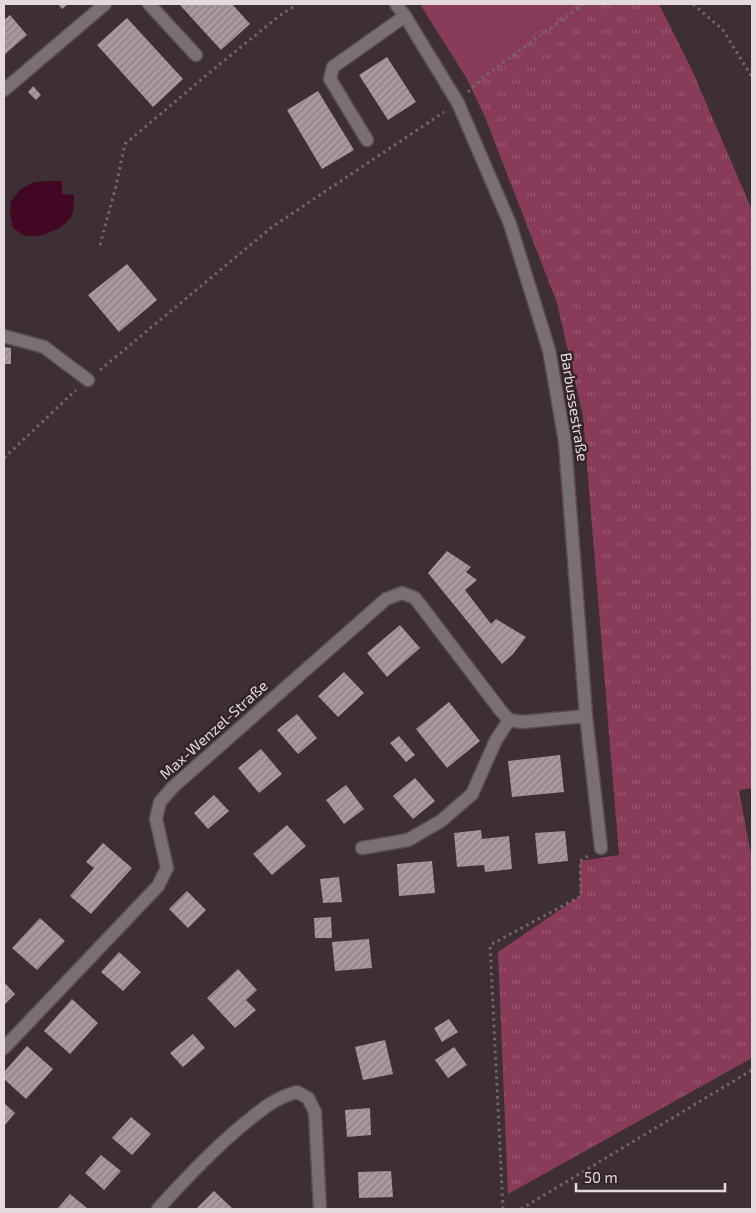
<svg xmlns="http://www.w3.org/2000/svg" width="756" height="1213" font-family="'Exo 2',sans-serif">
<style>
.grass{fill:url(#grass-tufts)}
.garden{fill:#893b5a}
.water{fill:#420723}
.building{fill:url(#building-hatch)}
.lines{fill:none;stroke-linecap:round;stroke-linejoin:round}
.minor-casing{stroke:#5b4e52;stroke-width:15}
.path{stroke:#74676b;stroke-width:3;stroke-dasharray:2.5 4;stroke-linecap:butt}
.minor{stroke:#787072;stroke-width:12}
.labels{text-anchor:middle;stroke-width:5;stroke-linejoin:round;paint-order:stroke}
.street-label{font-size:15px;fill:#e4dadd;stroke:#332529}
</style>
<defs>
<pattern id="grass-tufts" width="24" height="20" patternUnits="userSpaceOnUse" patternTransform="scale(1.25)"><rect width="24" height="20" fill="#893b5a"/><path d="M3 7l-1-3M5 7V3M7 7l1-3M15 17l-1-3M17 17v-4M19 17l1-3" fill="none" stroke="#9a5771"/></pattern>
<pattern id="building-hatch" width="6" height="6" patternUnits="userSpaceOnUse" patternTransform="scale(1.25)"><rect width="6" height="6" fill="#aa989e"/><path d="M-1 1l2-2M0 6l6-6M5 7l2-2" fill="none" stroke="#8b7e82"/></pattern>
</defs>
<rect width="100%" height="100%" fill="#3d2f33"/>
<path class="grass" d="M573,4h86l32,64 61,142v578l-13,2 13,70v198l-244,136 -10,-242 82,-56v-35l39,-6 -36,-439 -26,-113 -72,-186 -18,-38z"/>
<path class="garden" d="M420,4h153l-106,75z"/>
<path class="water" d="M47,181h15v13l12,1c0,7 0,13 -2,20 -6,14 -34,25 -49,20 -3,-2 -7,-5 -10,-7l-3,-14 1,-13 10,-12 13,-7z"/>
<path class="building" d="M58,4h10l-6,5z
M179,4h53l18,20 -29,26z
M10,15l17,20 -23,20v-35z
M127,18l56,61 -30,28 -56,-62z
M387,57l29,45 -28,18 -29,-45z
M33,86l8,9 -5,5 -8,-8z
M318,91l36,59 -32,19 -35,-59z
M127,264l30,36 -38,32 -31,-37z
M4,347l7,1v16h-7z
M447,551l24,16 -5,5 11,8 -12,10 26,34 5,-5 30,18 -13,17 -11,10 -74,-91z
M400,625l20,23 -33,29 -20,-24z
M344,672l20,21 -26,24 -20,-21z
M449,702l31,39 -33,27 -31,-39z
M297,714l20,24 -19,16 -21,-24z
M399,736l16,19 -9,7 -16,-19z
M261,749l21,25 -23,19 -21,-25z
M560,755l4,37 -52,5 -4,-36z
M415,778l20,23 -22,18 -20,-23z
M346,785l18,24 -20,15 -18,-24z
M214,795l15,16 -21,18 -14,-16z
M287,825l19,21 -34,29 -19,-21z
M481,830l1,9 27,-3 3,33 -27,3 -1,-7 -27,2 -3,-34z
M565,831l3,30 -30,3 -3,-31z
M103,843l29,25 -41,46 -21,-18 24,-28 -8,-6z
M432,861l3,32 -36,3 -2,-32z
M339,877l3,25 -19,1 -3,-24z
M187,891l19,19 -18,18 -19,-19z
M331,917l1,21h-17l-1,-20z
M40,918l25,23 -28,29 -25,-22z
M369,939l3,29 -37,3 -3,-29z
M119,952l22,20 -18,19 -22,-19z
M238,969l19,21 -11,10 10,10 -21,18 -28,-30z
M4,982l11,12 -11,11z
M72,999l26,24 -28,31 -26,-23z
M449,1019l9,13 -16,10 -8,-14z
M193,1034l12,14 -22,19 -13,-14z
M385,1040l8,34 -30,6 -8,-33z
M27,1046l26,23 -27,30 -22,-20v-7z
M454,1047l13,18 -19,13 -13,-18z
M4,1103l11,10 -11,13z
M370,1108l1,27 -24,2 -2,-27z
M131,1117l20,17 -19,21 -20,-17z
M101,1155l20,16 -17,19 -19,-17z
M391,1171l2,26 -34,1 -1,-26z
M214,1191l19,18h-37z
M70,1194l17,14 -1,1h-29z"/>
<g class="lines">
<g class="minor-casing">
<path id="minor" d="M149,4l47,51
M396,4l9,12 53,87 52,121 39,126 16,92 21,274 15,132
M4,90l101,-86
M367,140l-37,-61 3,-12 72,-51
M4,336l40,11 44,33
M362,848l46,-8 33,-19 31,-27 24,-54 13,-20
M4,1048l154,-162 9,-18 -11,-49 4,-17 13,-15 213,-188 16,-6 13,5 86,113 8,9 13,2 64,-6
M158,1209c27,-30 55,-60 87,-86 17,-14 30,-25 52,-31l11,6 7,14 5,97"/>
</g>
<path class="path" d="M693,4l30,26 29,47
M468,92l18,-17 98,-71
M100,245l16,-59 9,-42 84,-71 70,-57 18,-12
M100,370l172,-143 172,-115
M4,458l72,-68
M503,1209l-13,-264 91,-49 -1,-35 8,-5
M521,1209l231,-139"/>
<use href="#minor" class="minor"/>
</g>
<g class="labels">
<g class="street-label">
<text transform="translate(574 407) rotate(81)" y="5">Barbussestraße</text>
<text transform="translate(214 730) rotate(-42)" y="5">Max-Wenzel-Straße</text>
</g>
</g>
<rect width="756" height="1213" fill="none" stroke="#e4dadd" stroke-width="10"/>
<path d="M576 1183v8h149v-8" fill="none" stroke="#e4dadd" stroke-width="2.5"/>
<text x="584" y="1183" font-size="15" fill="#e4dadd" stroke="#332529" stroke-width="4" paint-order="stroke">50 m</text>
</svg>
